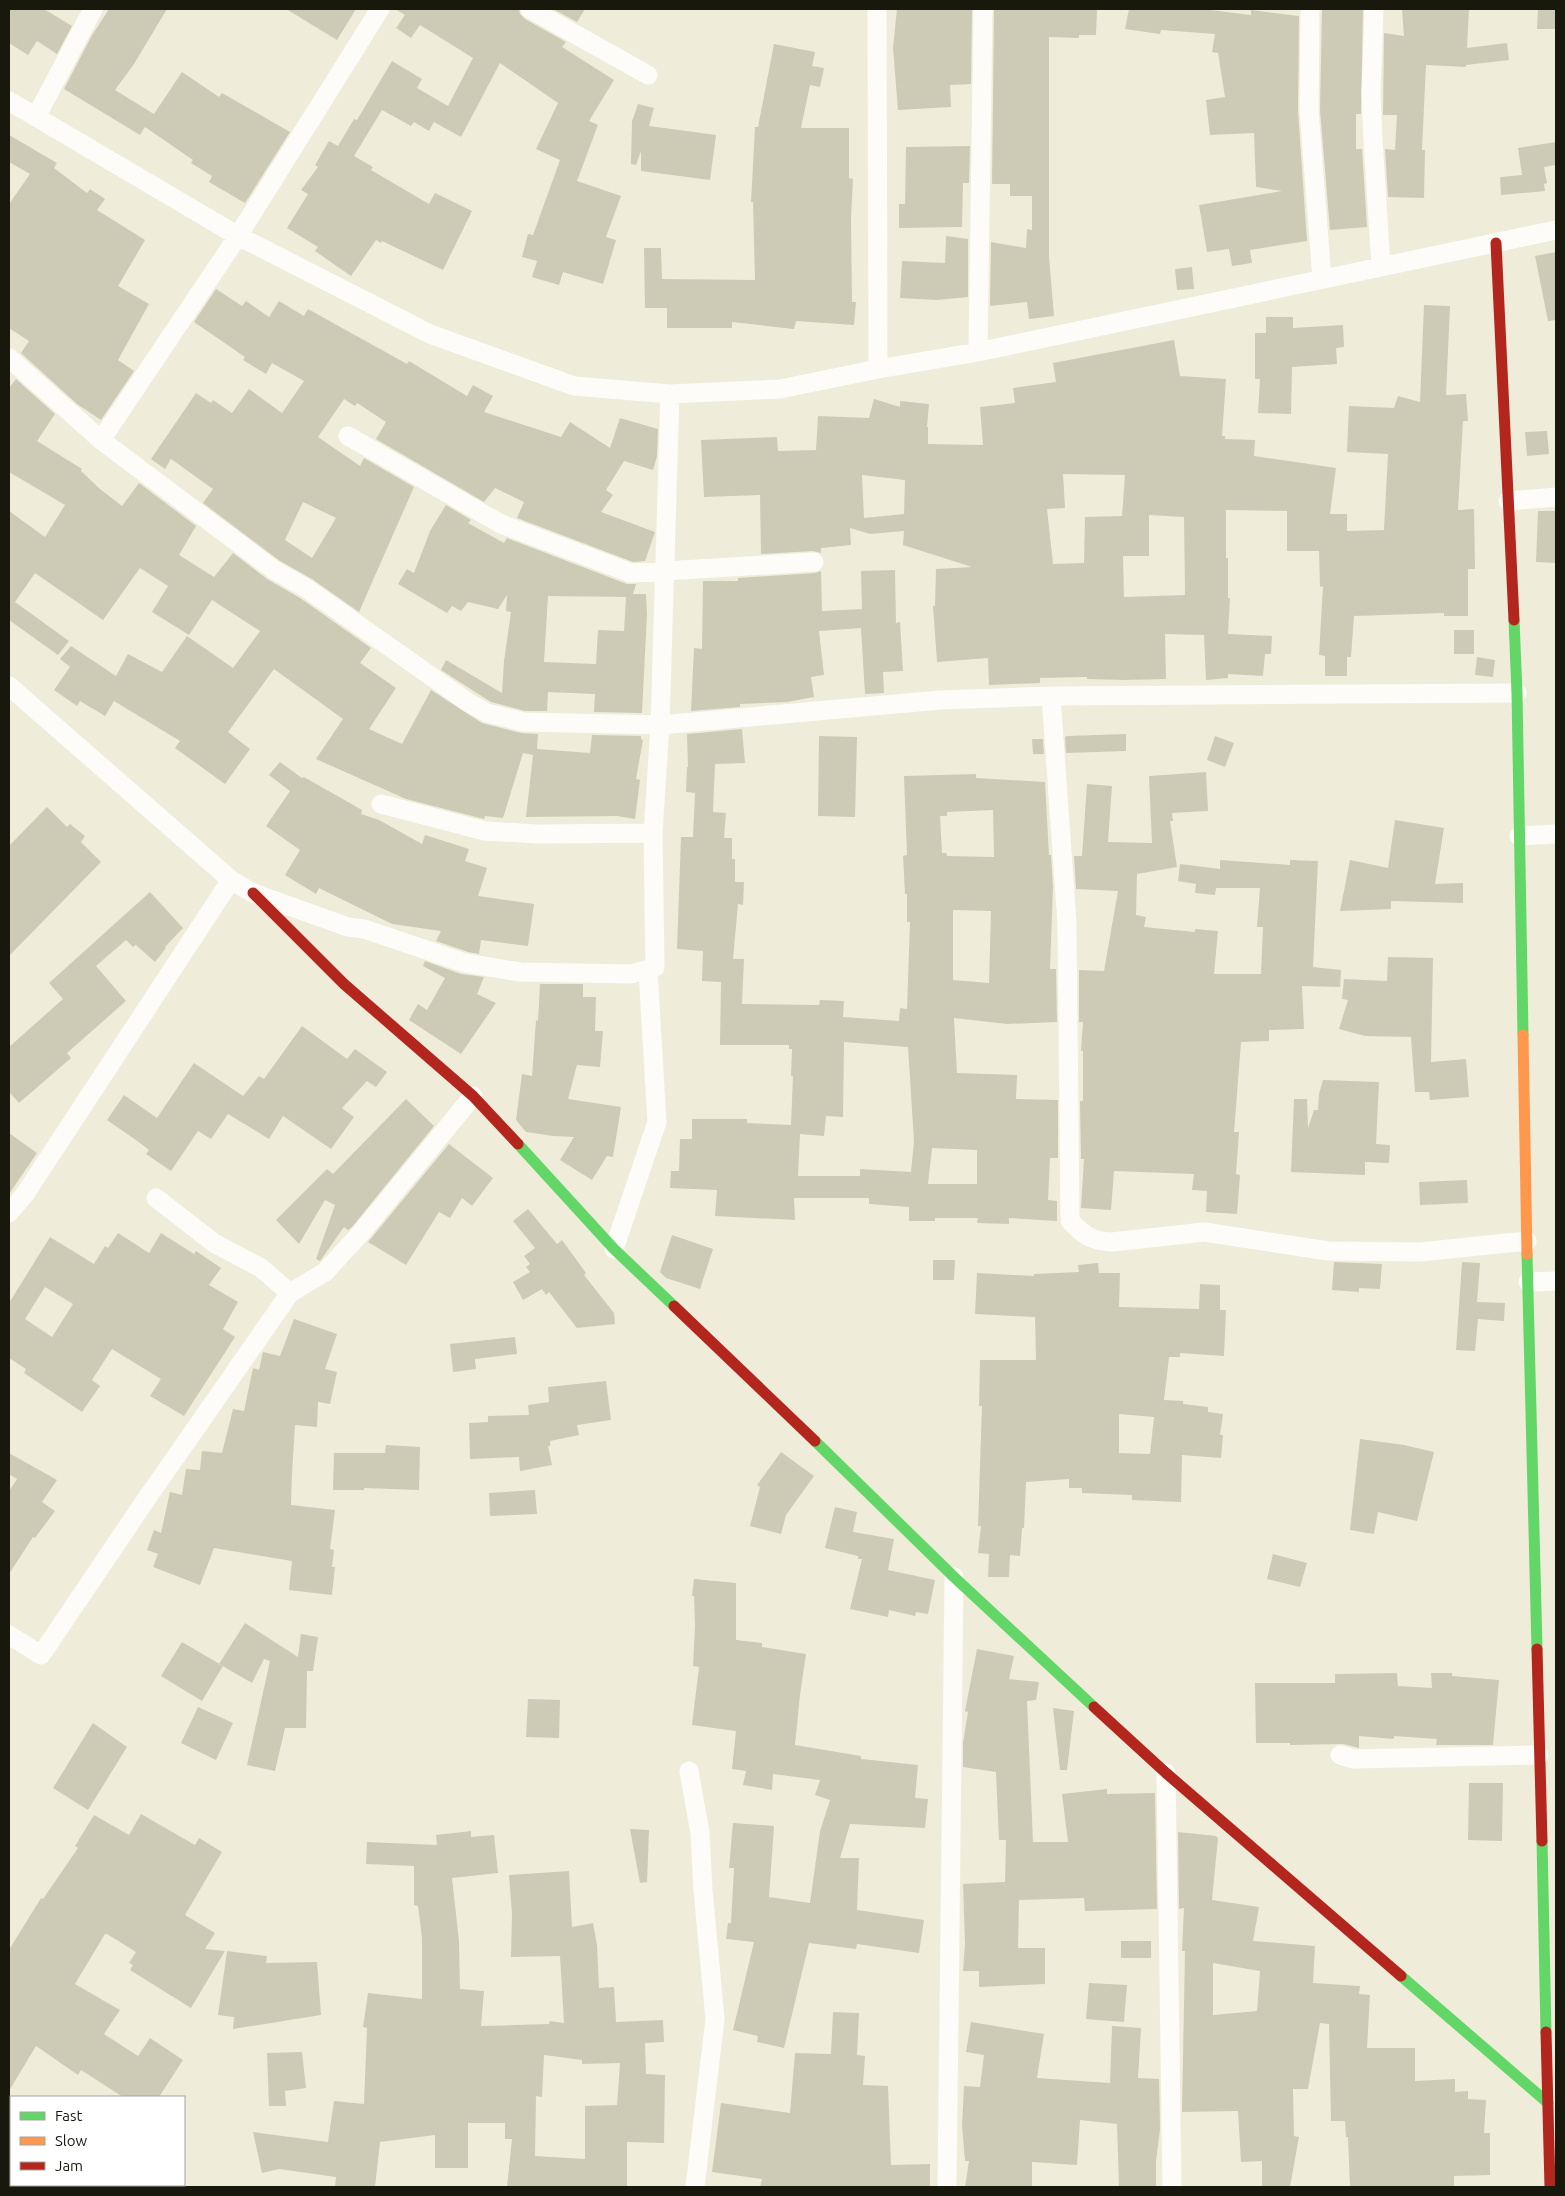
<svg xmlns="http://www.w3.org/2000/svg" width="1565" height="2196" font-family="Ubuntu,sans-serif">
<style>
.building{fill:#cdcbb5;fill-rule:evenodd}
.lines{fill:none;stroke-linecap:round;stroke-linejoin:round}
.street{stroke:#fdfcf9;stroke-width:19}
.fast{stroke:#63d668;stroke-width:11}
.slow{stroke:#ff974d;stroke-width:11}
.jam{stroke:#b3261e;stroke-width:11}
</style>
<rect width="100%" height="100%" fill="#efedda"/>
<path class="building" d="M9,9h35l28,17 -15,28 -20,-13 -9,14 -19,-12z
M109,9h58l-33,55 -19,26 39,24 28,-42 37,25 3,-4 68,39 -45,71 -36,-21 3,-6 -21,-13 2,-3 -48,-33 -5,8 -76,-46 27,-52z
M286,9h70l-19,31z
M395,9h124l1,5 5,5 41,23 -4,5 52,33 -25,41 9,4 -21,56 44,15 -15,41 10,3 -13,44 -40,-12 -4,13 -27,-8 5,-16 -15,-4 6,-23 5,1 27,-75 -24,-11 22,-46 -58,-40 -39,74 -27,-15 -5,9 -15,-9 -3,4 -29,-16 -28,46 19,11 -2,3 58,34 6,-11 37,18 -29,59 -61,-29 -1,2 -5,-3 -25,36 -36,-25 3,-4 -31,-19 21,-34 -7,-4 17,-23 -3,-2 14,-24 9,5 16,-27 3,1 35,-59 30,18 -5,9 31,18 25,-48 -53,-33 -9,13 -15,-10 9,-13z
M553,9h32l-8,13z
M897,9h75l-1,75 -21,1 1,22 -53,3 -5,-62z
M994,9h103l-1,26h-17v3l-30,-1v220l5,59 -25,3 -2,-17 -37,4 1,-64 35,6 1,-19 5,1v-34h-22v-12h-18z
M1129,9h73l49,6v-5l48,6 -1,95 9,130 -57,9 2,13 -20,3 -3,-17 -22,3 -8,-47 83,-14 -26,-4 -2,-54 -44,2 -4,-35 19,-3 -7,-44 -6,-1 3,-18 -54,-4 -1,4 -35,-5z
M1322,9h41l-2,105h-5v35h6l5,78 -37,3 -10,-120z
M1402,9h67l-2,39 40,-5 2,17 -43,5v2l-40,-2 -4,85h3l-1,48 -36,-1 -3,-48 10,1 2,-35h-14l1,-82 20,3z
M1538,9h18v20h-19z
M774,44l41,8 -3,14 12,2 -4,19 -10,-2 -9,43h48v50l4,1 -2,39 1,84h4l-2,23 -58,-4 -2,8 -62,-7v6h-65v-20h-22l-1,-60h17l1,31 93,1 -2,-78h-2l4,-75h3z
M638,104l16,4 -5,18 67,9 -6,45 -69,-9v-20l-5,14 -5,-1 1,-43z
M9,135l48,28 -3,5 33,25 3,-4 15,10 -8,11 48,30 -27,46 31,18 -31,56 16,11 -33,49 -24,-16 -56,-51 8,-12 -20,-13v-124l21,-30 -21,-12z
M1556,142v23l-12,2 3,16 -3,1 1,7 -44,4 -1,-18 22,-2 -4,-27z
M970,146l-1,37h-6l-1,44 -63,1v-24h6l1,-57z
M946,236l22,3v58l-31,3 -37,-2 2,-37 43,2z
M1556,252v68l-8,1 -13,-65z
M1192,267l2,22 -17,1 -2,-21z
M216,289l26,17 4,-5 23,16 10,-16 25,15 4,-7 99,55 2,-3 58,35 6,-11 20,11 -9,16 77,25 9,-15 40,26 10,-30 38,11 -1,27 -4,14 -29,-9 -18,29 7,5 -12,17 54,20 -10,29 -12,1 -116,-44 7,-16 -29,-14 -11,14 -108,-63 10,-17 -29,-19 -2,3 -11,-7 -26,38 42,29 4,-8 50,29 -55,125 -47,-33 -32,-18 -77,-58 10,-14 -42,-30 -6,10 -14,-10 45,-66 15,10 2,-3 19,13 17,-24 33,24 22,-32 -32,-18 -6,11 -23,-14 2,-3 -51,-35zM303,502l33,16 -24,40 -27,-18z
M1424,305l26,1 -4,89 20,-1 2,27h-5l-5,89 16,-1 1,60h-7v47h-24v-3l-90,3 -3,41h-4v19h-22v-20l-6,-1 4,-69 -3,1 -1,-36h-32v-40l-61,-1v48h2v40h2l-2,36 44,2 -1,18h-6l-2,22 -35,-2v4l-22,2 -2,-45 -39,-1 1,45 -42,1 -37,-1v-2l-47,1v5l-51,2 -1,-27 -51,4 -4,-56h2l1,-37 36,-2 -69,-22 1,-14 -34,3 -20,-6 1,17 -30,3v5l-8,-2 -52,3 -1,-59 -56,2 -3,-57 76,-3 1,14 38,-1 2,-34 51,2 5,-19 26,8v-6l29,3 -2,23h1v17l55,1 -3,-38 35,-4 -2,-15 43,-6 -3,-19 121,-23 6,36 46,3 -4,57h3v3l30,1 -1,16 82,12 -6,46h17v17l37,-1 4,-76 -41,-2 2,-46 45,2 4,-12 22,6zM1063,474l62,1 -3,41 -37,1 -1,46 -31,1 -6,-55 18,-1zM862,475l43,5 -1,34 -40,4zM1149,515l35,2 1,78 -61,2 -1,-41h26z
M1266,317h27v11l50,-3 1,22 -8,1 1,16 -45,3 -1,47 -33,-1 2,-34h-5v-46h11z
M16,379l39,35 -18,27 45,28 -1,2 19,18 22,17 17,-23 57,43 -17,29 35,22 19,-24 34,26 33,19 71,50 -11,15 36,25 -27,41 33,15 29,-54 51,33 39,10 17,1 -1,15 53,4 2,-18 49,1v3l2,1 -7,39 4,1 -5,39 -18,-3 -91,1 7,-62 -10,-2 -20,65 -18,-2 -1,3 -78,-20 -90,-40 27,-40 -69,-50 -46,63 22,17 -25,35 -50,-36 5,-7 -66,-40 -9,15 -25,-15 -3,5 -23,-16 16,-23 -10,-8 11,-13 45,30 12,-22 34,18 25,-36 46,32 27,-37 -48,-31 -23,35 -37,-23 16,-26 -28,-18 -37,52 -68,-47 -20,29 54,39 -11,14 -49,-35v-109l36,26 20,-32 -56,-33v-84z
M1547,431l2,23 -22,2 -2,-24z
M446,505l25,15 -3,3 36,20 3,-5 120,46h9l-3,10h13l1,20 -5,99 -48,-1 1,-18 -47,-2 -1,19h-22l-34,-9 -50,-32 5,-10 56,33 2,-32 7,-49 -5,-1 1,-16 -9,14 -30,-7 -7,9 -9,-5 -5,7 -49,-29 9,-15 7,4 16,-42zM548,596l78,1 -2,34 -26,-1 -2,34 -52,-2z
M1538,511h18v52l-20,-1z
M895,570l1,53 4,-1 3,49 -20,1 1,21 -19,1 -4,-66 -42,3 5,44 -13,2 3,20 -27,5 -47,2v3l-49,4 3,-63 8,1 1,-68h35v-3l77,-5 6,-2 1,40 40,-2 -1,-38z
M1454,630h20v24h-20z
M1477,657l18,3 -2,17 -18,-2z
M742,729l3,34 -30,1 -2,48 13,1 -2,25h8v21h3v23h9l-1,23 -5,-1 -5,55h11l-2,45 77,1 1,-5 24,1 -1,16 56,4 1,-13 7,1 3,-87h-3v-28h-2l-2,-38 4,-1 -3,-79 72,-2v4l69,4 4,73h2l2,32 -3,82h6l1,53 -50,2 -53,-6 3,55 60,2 -1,24 42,1v58h-8l-2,42 9,1v20l-48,-3v6l-32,-1 1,-5h-43v3h-26v-14l-40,-3v-6h-75l1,22 -80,-4 2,-26 -47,-2 1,-17h8l1,-32h12v-20h55v4l44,2 2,-49h-2l1,-27h-3v-4h-69l1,-63 -19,-1 1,-30 -26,-2 4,-112h12l2,-44 -9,-1 1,-25h1l-1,-33zM993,810l1,47 -47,-1 -1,-3h-4l-2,-37h7v-4zM953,910l38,1 -2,72 -36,-3zM844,1042l64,5 6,94 -3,31 -51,-3v7h-62l2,-42 24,2 2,-20 17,1zM932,1148l45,2v34h-49z
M1126,734v17l-60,2 -1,-16 2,-1z
M819,736l38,1 -2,80 -37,-1z
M1215,736l19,7 -9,24 -18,-7z
M1032,739h11l1,15h-11z
M280,762l22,16 2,-1 58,33 -1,4 18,6 43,24 3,-9 44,14 -4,12 22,7 -9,28 56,8 -6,42 -47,-6 -2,14 -11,-2 -32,-11 5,-10 -49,-7 -73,-36 -3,6 -31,-19 15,-25 -34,-24 24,-35 -21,-16z
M1206,772l2,39 -36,2 1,8h-3l7,46 -40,7 -1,41 10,2 -2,10 51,5v-3l23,2 -4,43h47l2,-47h-6l3,-39h-44l-1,7 -20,-2 1,-9 -18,-3 2,-17 40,5v-9l70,5v-5l28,1 -5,106 28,3 -1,17 -38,-1 2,43 -35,1v11l-28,1 -7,90h5l-3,42 4,1 -3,39 -31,-2 1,-21 -15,-1 2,-16 -80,-3 -3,39 -30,-2 3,-49h-3l-1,-58h3v-50h-2l2,-29h-4v-52l25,1 14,-80 -42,-2 -2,-33h8l5,-72 25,2 -4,56 44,1 -3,-67z
M47,807l20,20 3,-3 15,12 -4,6 20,20 -92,94v-110z
M1395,820l49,8 -9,56 28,-1v20l-72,-2v8l-51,2 10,-51 38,8z
M150,892l33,36 -18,19 1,1 -11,14 -19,-17 -3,2 -7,-7 -30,26 30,35 -59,52 4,5 -52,45 -10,-11v-45l54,-48 -14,-16z
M1388,957l45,1 -2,104 35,-3 3,38 -39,3 -1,-8h-14l-4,-55 -46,-1 -26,-7 9,-29 -6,-1 2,-20 43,2z
M425,961l36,13 23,3 -7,17 19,9 -35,51 -52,-34 9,-16 9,6 18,-32 -22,-12z
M540,984h43v13h13l-1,34h8l-3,36 -23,-2 -9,34 53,8 -8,50 -6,-1 -15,24 -32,-20 14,-23 -21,-1 -27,-4 -10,-12 6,-46 10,2 4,-56 2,1z
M302,1026l45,33 8,-10 32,23 -11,15 -9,-6 -25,27 12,9 -23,32 -48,-33 -14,23 -41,-25 -17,25 -13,-8 -27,40 -25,-17 3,-4 -9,-7 -33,-23 17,-25 33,23 37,-55 49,33 16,-20 5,3z
M1323,1080l56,2 -3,62 14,1 -1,18 -24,-1v13l-74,-3 3,-73h13l1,29 6,-18h4l1,-16z
M406,1099l28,27 -82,101 -4,3 -4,-3 -24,34 -4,-2 19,-54 -10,-5 -26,44 -23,-24 51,-51 6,5z
M9,1133l28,20 -28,41z
M449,1144l44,34 -21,28 -10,-8 -12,20 -11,-6 -33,53 -38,-23z
M1467,1180l1,23 -48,2 -1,-23z
M528,1209l29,35 5,-4 24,33 -2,2 30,38 1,11 -38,4 -28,-36 -3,3 -4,-6 -19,11 -10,-18 17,-10 -4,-5 4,-3 -6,-8 11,-8 -22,-27z
M118,1233l31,20 12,-20 33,21 2,-3 25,17 -12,17 29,17 -15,27 12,8 -51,79 -34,-20 11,-17 -49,-30 -20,31 8,6 -18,26 -58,-39 2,-4 -17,-11v-55l41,-66 44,27 11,-18 3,2zM45,1287l28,17 -21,33 -27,-18z
M672,1235l41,14 -13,40 -34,-11 -6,-6z
M933,1260h22l-1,20h-21z
M1334,1262l48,2 -2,25 -21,-1v4l-27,-2z
M1462,1262l18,1 -3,39 28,1 -1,18 -26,-2 -3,32 -19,-1z
M1098,1263l1,10h21l-1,34 80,2 1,-25 20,1v25h6l-2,46 -44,-3v4h-11l-5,43 19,1v3l25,3v5l15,2 -3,21h3l-2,23 -39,-3 -1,47 -49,-2v-5l-50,-2v-5h-13v-9l-43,3 -2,46h-2l-2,28 -10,-1 -1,22h-21l1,-23 -11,-1 3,-27h-3l4,-120h-3l1,-46h56l-1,-43 -60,-3 2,-41 57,3v-2l45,-2 -1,-7zM1119,1414l35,3 -4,37 -31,-1z
M294,1319l43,15 -12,35 12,3 -7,32 -12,-2 -1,25 -22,-2 -3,49 -1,31 44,5 -5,39 4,1 -2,17h3l-3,28 -43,-5 3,-29 -78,-13 -14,37 -47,-18 5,-13 -11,-4 7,-20 7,3 9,-41 12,3 4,-26 14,1 2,-19 20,2 11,-44 11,2 9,-43 6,2 4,-18 17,4z
M515,1337l2,17 -42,5 1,10 -23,3 -3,-28z
M606,1381l5,39 -34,5 2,10 -29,6v5h-2l4,19 -32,6 -1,-14 -49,2 -1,-36 19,-1v-6l41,-1 -1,-10 21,-3 -1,-15z
M1360,1439l44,6 30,7 -17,69 -39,-9 -4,22 -24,-4z
M386,1445l34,2 -1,43 -55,-2v2h-31l1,-37h51z
M781,1452l33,24 -28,39 -5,19 -31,-8 10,-39 -3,-2z
M9,1453l48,27 -15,22 13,9 -20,27 -2,-1 -24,37v-83l8,-12 -8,-5z
M535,1490l2,24 -47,2 -1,-23z
M835,1507l22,5 -4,20 41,7 -6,31 47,10 -7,34 -12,-2 -1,4 -26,-6 -1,7 -38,-8 12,-50h-4v-3l-33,-8z
M1273,1554l34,9 -7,24 -33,-8z
M694,1579l42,4v57l26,3v4l44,7 -6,41 -5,50 66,11v3l57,6 -3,33 13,1 -3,29 -75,-4 -10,34h19l-2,52 67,10 -5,33 -62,-9 -1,5 -47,-6 -25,105 -27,-6 1,-6 -25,-6 21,-88 -28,-3 2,-16h3l3,-55h-5l4,-45 41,3 -5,71 41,6 10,-72 10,-31 -15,-5 5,-15 -47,-6 -1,16 -29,-5 3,-14 -14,-2 4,-38 -44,-6 7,-58 -6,-1 2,-40 -1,-30h-2z
M245,1623l53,34 3,-23 17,3 -5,34h-6l-1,57h-21l-10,43 -28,-6 23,-104 -6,-2 -12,24 -33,-19z
M182,1642l41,24 -21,35 -41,-25z
M977,1649l37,7 -5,23 30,3 -3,18 -9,1 6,141h35l-6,-48 45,-5v5l48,-1 2,116 -72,2 -1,-13 -65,2 -1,48h27v36l-66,3v-16h-16l2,-27 -2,-60 42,-2 1,-42h-7l-3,-68 -33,-5v-24l5,-31 -3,-1z
M1397,1673l1,13 34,2 -1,-15h21v3l47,4 -6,65h-57l1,-6 -43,-3v3l-35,-3v12l-16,-4 -53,1v-2h-34l-1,-60h80v-9z
M528,1699l32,1 -1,38 -33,-1z
M198,1707l35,16 -17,37 -35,-17z
M1053,1708l21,3 -7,59h-7z
M93,1723l34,24 -39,63 -35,-22z
M1469,1783h34l-1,58 -34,-1z
M141,1814l54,31 4,-7 23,14 -37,63 30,18 -10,16 20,2 -34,57 -61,-38 3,-5 -4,-2 7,-11 -29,-18h-2l-30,50 45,26 -16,24 34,22 12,-18 33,22 -24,37h-36l-42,-27 -3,5 -42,-29 -27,45v-141l32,-52 2,1 35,-51 -3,-2 19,-31 35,20z
M630,1829l19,1 -2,52 -7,1z
M471,1831v6l23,-2 4,38 -46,5 7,63 1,48 24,2 -3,35 68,-2 1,-3 14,2 -4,-67 -49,1 1,-43 -3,-39 60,-4 3,56 21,-4 4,22 2,43 15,-1 2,35 47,-2 1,22 -19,1 1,31 19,1 -1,68 -37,-1v45h-120l5,-48h-7v-16h-37v45h-33v-33l-55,7 -5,45h-40l1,-10 -57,-8 -17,4 -9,-41 75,10 6,-41 30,3 3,-76 -4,-1 5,-34 54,6v-61l-4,-32 -4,-1v-39l-48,-2 1,-22 70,3 -1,-10zM544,2055l38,5v4l38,-1 -3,42 -32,1v53l-50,-3 1,-60 6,1z
M1178,1832l38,4 2,2 -6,62 47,7 -6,34 62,5 -2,37 47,3 -1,8 11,1 -3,53h48v33l40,-2v13l13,-1v8l18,1 -2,33h6v42l-36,1v11h-104l-2,-50h-2l-1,-16h-14l-2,-97 -9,-1 -12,66h-15l1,47 5,1 -9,50h-28v-26l-21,1 -3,-51 -56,1 3,-161h-3l2,-43 -5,1zM1213,1963l47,8 -3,40 -44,4z
M1121,1941h30v17h-30z
M227,1951l40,5 -1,7 51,-1 4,53 -88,14 1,-12 -16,-2z
M1089,1983l38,2 -3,37 -38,-3z
M833,2012l26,1 -2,42 8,1 -2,29 25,1 3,79 39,-1v23h-170l2,-8 -50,-7 9,-69 69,10 5,-60 36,1z
M971,2022l73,12 -7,44 73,5 2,-57 29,2 -3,50 21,1 1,50 -4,32v26h-37l-2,-63 -37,-4 -3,45 -45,-3v25h-67l4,-26h-4l-3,-35 2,-40 16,1 4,-32 -18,-3z
M302,2052l4,36 -21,3 1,15h-17l-2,-53z"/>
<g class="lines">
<path class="street" d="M530,9l118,66
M877,9l1,360
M1310,9l-1,101 13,169
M1374,9l-3,84 2,47 8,126
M9,101l229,135 192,98 144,52 96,8 110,-5 98,-20 100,-17 578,-122
M36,117l57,-108
M978,352l5,-343
M9,358l92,82 173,130 32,18 163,115 18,10 37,9 136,3 280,-25 111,-4 466,-3
M348,436l153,88 130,49 183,-11
M101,440l137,-204 142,-227
M1508,501l48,-4
M9,686l222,194 22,13 95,34 16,2 101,34 55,9 111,2 24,-7 -2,-134 7,-108 10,-331
M1051,696l16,227 3,298c15,15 21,20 42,21l92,-10 124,19 92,1 107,-11
M381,804l104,27 52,3 116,-1
M1519,836l37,-2
M156,1198l58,45 47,25 29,25
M9,1213l16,-19 206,-314
M614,1249l43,-127 -9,-151
M1528,1282l28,-1
M9,1635l32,20 104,-154 145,-208 35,-21 35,-38 113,-138
M1340,1755l14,4 185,-4
M689,1771l11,62 3,57 12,129 -20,168
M1166,1773l6,414
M9,2149l2,1
M71,2185l4,2
M947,2187l7,-610"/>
<path class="fast" d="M1514,620l3,73 6,342
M518,1144l96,105 60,57
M1527,1254l10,395
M815,1441l139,136 140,130
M1542,1841l4,191
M1401,1976l147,127"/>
<path class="slow" d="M1523,1035l4,219"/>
<path class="jam" d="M1496,243l18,377
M253,893l91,91 129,112 45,48
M674,1306l141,135
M1537,1649l5,192
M1094,1707l72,66 235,203
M1546,2032l4,155"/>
</g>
<rect width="1565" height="2196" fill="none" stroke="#19180c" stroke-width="20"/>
<rect x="10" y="2096" width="175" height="90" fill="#ffffff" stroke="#a3a39e"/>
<rect x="20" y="2112" width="25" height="8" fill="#63d668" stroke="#a3a39e"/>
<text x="55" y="2121" font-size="15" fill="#19180c">Fast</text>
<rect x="20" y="2137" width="25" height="8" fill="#ff974d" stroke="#a3a39e"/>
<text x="55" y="2146" font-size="15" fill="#19180c">Slow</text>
<rect x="20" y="2162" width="25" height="8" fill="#b3261e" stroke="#a3a39e"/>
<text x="55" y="2171" font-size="15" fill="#19180c">Jam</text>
</svg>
